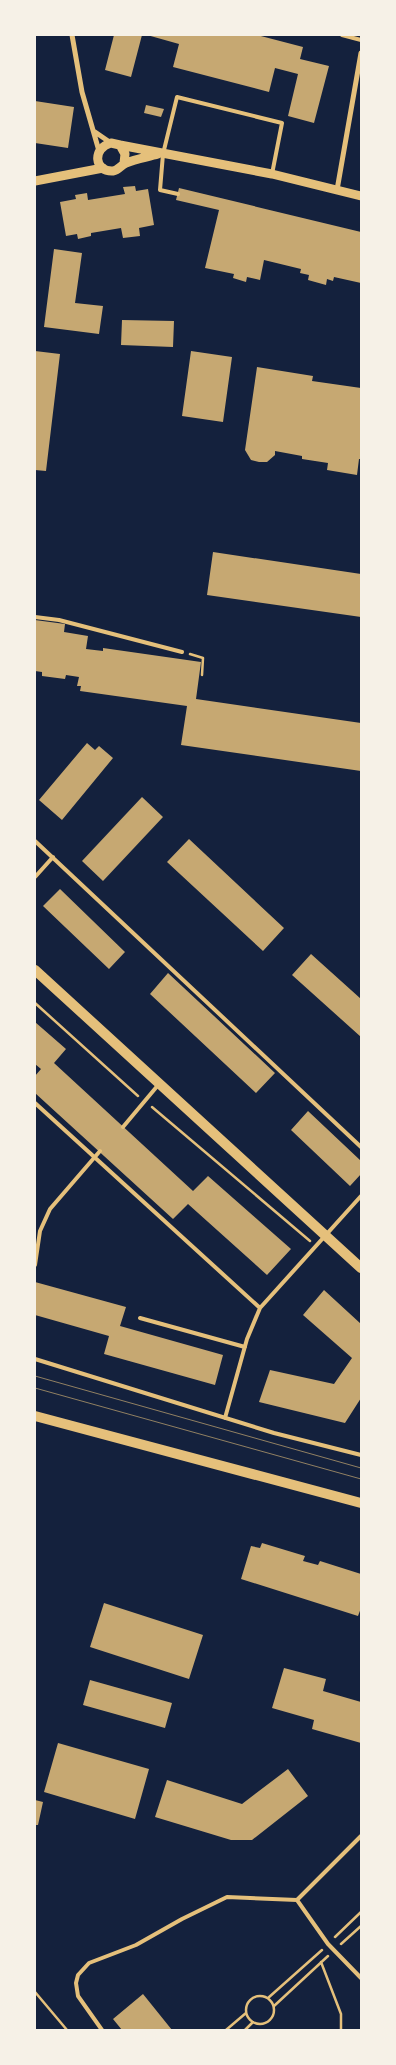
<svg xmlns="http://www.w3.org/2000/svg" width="396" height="2065" font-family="Overpass,sans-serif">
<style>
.building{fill:#c6a872}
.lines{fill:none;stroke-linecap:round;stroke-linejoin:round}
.path{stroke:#e5c07b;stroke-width:2.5}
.service{stroke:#e5c07b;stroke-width:4}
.minor{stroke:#e5c07b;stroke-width:5}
.tertiary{stroke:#e5c07b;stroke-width:9}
.secondary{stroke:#e5c07b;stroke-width:10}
.tram{stroke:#918062;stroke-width:1}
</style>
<rect width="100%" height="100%" fill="#14213d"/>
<path class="building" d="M114,35h28l-11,42 -26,-7z
M147,35h110l46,12 -3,12 29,7 -15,57 -26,-7 10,-42 -23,-6 -6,24 -96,-25 6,-23z
M35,101l39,6 -6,41 -33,-5z
M146,105l18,4 -3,8 -17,-4z
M135,186l1,5 12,-2 6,36 -15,3 1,8 -17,2 -2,-10 -30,5v3l-13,3 -1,-5 -11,2 -6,-34 16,-3 -1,-4 12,-2 1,7 37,-6 -2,-7z
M179,188l182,44v51l-27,-6 -1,4 -6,-2 -1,6 -18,-5 1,-5 -9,-2 1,-4 -37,-9 -4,20 -13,-3 -1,5 -13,-4 1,-4 -29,-6 14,-58 -43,-10z
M54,249l28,4 -7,50 28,3 -4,28 -55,-7z
M122,320l52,1 -1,26 -52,-2z
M35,351l25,3 -14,117 -11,-1z
M191,351l41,6 -9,65 -41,-6z
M257,367l56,9 -1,5 49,7v71h-2l-2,16 -30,-5 1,-7 -26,-4v-3l-27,-5v4l-8,7h-8l-8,-2 -6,-10z
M213,552l148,22v43l-154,-22z
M35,620l30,4 -1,8 24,4 -2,13 17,2v-3l98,14 -5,37 165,24v48l-180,-26 6,-39 -107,-15 1,-5h-4l2,-9 -13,-2 -1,4 -23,-3v-4l-7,-1z
M87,743l8,7 4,-4 14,12 -51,62 -23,-20z
M142,797l21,20 -60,64 -21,-20z
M189,839l95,89 -21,23 -96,-89z
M60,889l65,63 -16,17 -66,-63z
M311,954l50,45v38l-69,-62z
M168,973l107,100 -19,20 -106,-99z
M35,1022l31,27 -12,14 139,128 15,-15 83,73 -24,26 -79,-71 -15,15 -138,-126v-17l6,-7 -6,-5z
M308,1111l53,50v13l-11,12 -59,-56z
M35,1282l91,25 -6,19 103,29 -8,30 -111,-31 5,-18 -74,-21z
M324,1290l37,34v74l-16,25 -86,-21 11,-32 64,14 18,-26 -49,-43z
M262,1543l43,13 -2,5 15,4 2,-4 41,13v34l-3,8 -117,-37 10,-33 9,2z
M104,1603l99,32 -14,44 -99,-32z
M284,1668l42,11 -3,12 38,11v41l-49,-14 2,-9 -42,-12z
M90,1680l82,23 -7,25 -82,-23z
M58,1743l91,26 -14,50 -91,-27z
M288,1769l20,27 -56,44h-21l-76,-23 12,-37 75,24z
M35,1800l8,2 -5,23h-3z
M143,1994l29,36h-50l-9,-11z"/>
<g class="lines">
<path class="path" d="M190,654l13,4 -1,17
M35,1003l103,93
M152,1107l158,134
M335,1937l26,-25
M341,1944l20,-18
M321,1962l20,52v16
M35,1992l32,38
M246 2010a14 14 0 1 1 28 0a14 14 0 1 1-28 0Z
M268,1998l54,-48
M274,2006l54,-50
M226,2030l20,-17
M245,2030l8,-8"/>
<path class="service" d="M342,35l19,5
M178,194l-18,-4 3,-36 14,-57 105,26 -10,51
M35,617l24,3 123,32
M35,841l326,306
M35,877l18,-20
M35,1103l225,205
M123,1127l36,-43
M35,1265l5,-34 10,-22 50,-58
M140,1318l105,29
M35,1359l239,74 87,22
M225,1418l22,-79 13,-31 101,-112
M297,1900l31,44 33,34
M102,2030l-24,-34 -2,-13 2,-8 11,-12 47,-18 46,-26 45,-22 70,3 64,-64"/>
<path class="minor" d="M72,35l10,57 17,59
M95,132l16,11
M337,190l24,-137"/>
<path class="tertiary" d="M120,145l152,29 89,22
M124,163l1,-9 -5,-9 -9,-2c-19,5 -17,29 2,28 6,-1 8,-6 13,-8 10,-4 22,-6 32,-9
M35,181l68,-13"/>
<path class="secondary" d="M35,970l326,298
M35,1416l326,87"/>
<path class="tram" d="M35,1376l326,92
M35,1388l326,91"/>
</g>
<rect width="396" height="2065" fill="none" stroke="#f6f1e7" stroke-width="72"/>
</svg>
